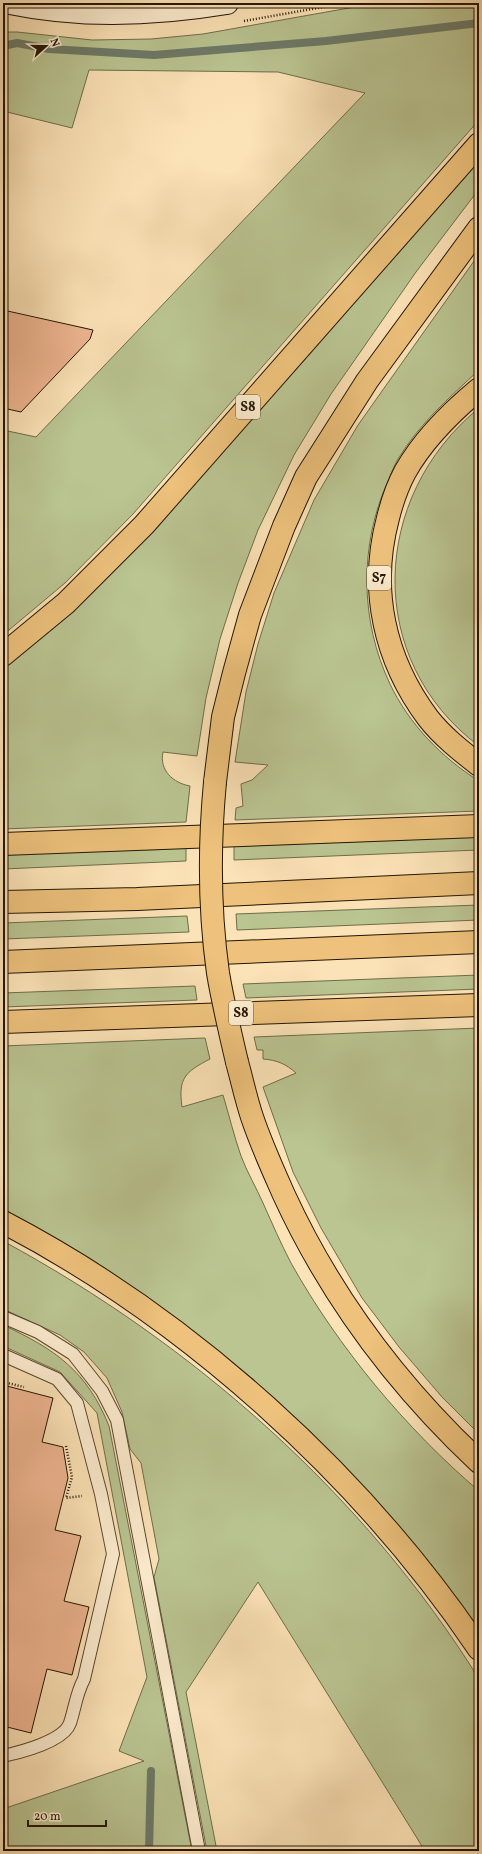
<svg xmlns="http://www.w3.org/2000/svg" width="482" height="1854" viewBox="0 0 482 1854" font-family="Vollkorn,serif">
	<rect width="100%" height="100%" fill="#fce3b7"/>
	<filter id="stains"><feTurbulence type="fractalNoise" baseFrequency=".005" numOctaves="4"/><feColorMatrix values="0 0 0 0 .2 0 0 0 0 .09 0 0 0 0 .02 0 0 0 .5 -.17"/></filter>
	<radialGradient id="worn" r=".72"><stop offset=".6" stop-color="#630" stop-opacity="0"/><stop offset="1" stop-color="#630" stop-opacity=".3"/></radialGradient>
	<!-- green -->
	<path fill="#bac592" stroke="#6e6d4a" d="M377 3H479V120L133 514 65 583 3 635V430L36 437 365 93 278 72 89 70 72 128 3 111V32H17L92 40 151 39 203 34Z
		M479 158V189L416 272 331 394 294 455 258 530 238 583 220 639 206 698 197 756 163 752C159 770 173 783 190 786L186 822 3 829V667L73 611 127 558 224 448 300 365Z
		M479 254V370C449 398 419 424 398 459 394 466 391 474 388 481 359 545 360 621 390 684 409 724 442 758 479 781V811L235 820 236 808 243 806 241 784 252 780 268 765 235 762 246 692 258 644 274 593 314 500 358 425Z
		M479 408V746C364 660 370 497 479 408Z
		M479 836V850L234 860V845Z
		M186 847V861L3 869V855Z
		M479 905V920L237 930 236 914Z
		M187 916 189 932 3 939V923Z
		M479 975V989L246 998 243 984Z
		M195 986 197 1000 3 1007V993Z
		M479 1028V1434L442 1397 399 1347 362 1298 321 1228 293 1172 263 1087 296 1073C286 1064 277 1060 263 1059V1050H257L254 1037Z
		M205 1038 210 1059C185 1072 178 1078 182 1107L223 1095C229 1115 234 1136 241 1156 247 1172 256 1187 263 1203 272 1223 281 1244 291 1263 338 1347 406 1429 479 1491V1630C397 1509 291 1406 174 1319 151 1303 130 1285 106 1270 73 1249 38 1229 3 1210V1046Z
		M3 1241C193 1344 364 1494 479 1679V1851H425L258 1582 186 1692 217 1851H207L154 1577 159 1559 141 1463 130 1449 122 1412 107 1378 84 1352 60 1335 3 1309Z
		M3 1325C55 1349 87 1371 109 1426L192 1851H3V1809L144 1761 119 1751 147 1677 97 1413 60 1372 3 1346Z"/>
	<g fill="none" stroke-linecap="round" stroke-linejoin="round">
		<!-- stream -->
		<path stroke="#6d7a69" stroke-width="8" d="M3 46 17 43 49 49 154 55 326 41 479 23
			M149 1851 151 1771"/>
	</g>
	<!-- building -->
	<path fill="#efb691" stroke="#231503" d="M3 310 93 330 90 339 21 412 3 408Z
		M3 1385 53 1398 42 1442 63 1447 68 1478 55 1530 81 1536 64 1601 89 1607 72 1675 47 1669 31 1733 3 1726Z"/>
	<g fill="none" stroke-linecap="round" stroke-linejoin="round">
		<!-- lane casing -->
		<g stroke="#594830" stroke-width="14">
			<path id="lane" d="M3 1317 38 1332 73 1354 102 1391 117 1420 199 1851
				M3 1355 57 1379 77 1403 101 1494 113 1554 84 1679C76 1694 75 1708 70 1723 64 1741 21 1752 3 1756"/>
		</g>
		<!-- secondary casing -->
		<g stroke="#231503" stroke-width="24">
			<path id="secondary" d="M10 3C82 18 155 15 227 3"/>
		</g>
		<!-- highway casing -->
		<g stroke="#231503" stroke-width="24">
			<path id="highway" d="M479 389C450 413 423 440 405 472 397 487 392 502 388 518 369 589 384 659 428 718 442 736 461 751 479 765
				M3 655 66 603 144 525 479 144
				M215 782 223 717 234 673 250 615 284 526 306 477 367 381 479 228
				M3 844 479 826
				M3 902 137 899 479 883
				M3 962 479 942
				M3 1022 479 1005
				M237 1062C242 1080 246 1099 252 1117 261 1144 273 1170 284 1195 331 1297 398 1386 479 1462
				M3 1222C189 1319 362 1476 479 1649"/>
		</g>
		<!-- path -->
		<path stroke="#231503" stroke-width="2.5" stroke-dasharray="1 2" stroke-linecap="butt" d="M244 21 346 3
			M3 1382 24 1387
			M66 1446 72 1477 66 1498 82 1496"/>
		<!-- lane -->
		<use href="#lane" stroke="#fdedd0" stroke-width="12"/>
		<!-- secondary -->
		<use href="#secondary" stroke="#fdedd0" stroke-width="22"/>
		<!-- highway -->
		<use href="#highway" stroke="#eec27c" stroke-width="22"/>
		<!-- highway-bridge casing -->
		<g stroke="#231503" stroke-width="24" stroke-linecap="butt">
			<path id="highway-bridge" d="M215 782C209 846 209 909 218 973 223 1003 230 1032 237 1062"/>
		</g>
		<!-- highway-bridge -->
		<use href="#highway-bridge" stroke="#eec27c" stroke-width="22"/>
	</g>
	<g text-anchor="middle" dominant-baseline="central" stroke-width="3" stroke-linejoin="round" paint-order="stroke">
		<!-- shield labels -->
		<g fill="#fdedd0" stroke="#645640" stroke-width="1">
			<rect x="236" y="395" width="24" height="24" rx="3"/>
			<rect x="367" y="566" width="24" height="24" rx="3"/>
			<rect x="229" y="1001" width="24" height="24" rx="3"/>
		</g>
		<g font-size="14" font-weight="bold" fill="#231503">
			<text x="248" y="407">S8</text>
			<text x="379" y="578">S7</text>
			<text x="241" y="1013">S8</text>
		</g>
	</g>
	<!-- margin -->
	<rect width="482" height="1854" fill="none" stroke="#fce3b7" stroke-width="16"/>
	<rect x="4" y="4" width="474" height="1846" fill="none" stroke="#231503" stroke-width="2"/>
	<rect x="8" y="8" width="466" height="1838" fill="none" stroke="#231503"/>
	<!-- north arrow -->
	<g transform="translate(46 46) rotate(69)" stroke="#fdedd0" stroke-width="3" paint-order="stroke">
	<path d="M0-3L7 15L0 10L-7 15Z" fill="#231503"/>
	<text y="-6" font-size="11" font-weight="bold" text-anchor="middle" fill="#231503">N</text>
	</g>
	<!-- scale -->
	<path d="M28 1820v6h78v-6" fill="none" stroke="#231503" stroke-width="2"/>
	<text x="34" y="1820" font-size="12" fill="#231503" stroke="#fdedd0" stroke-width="3" paint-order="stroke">20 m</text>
	<rect width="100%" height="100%" filter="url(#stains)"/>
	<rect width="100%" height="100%" fill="url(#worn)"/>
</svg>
